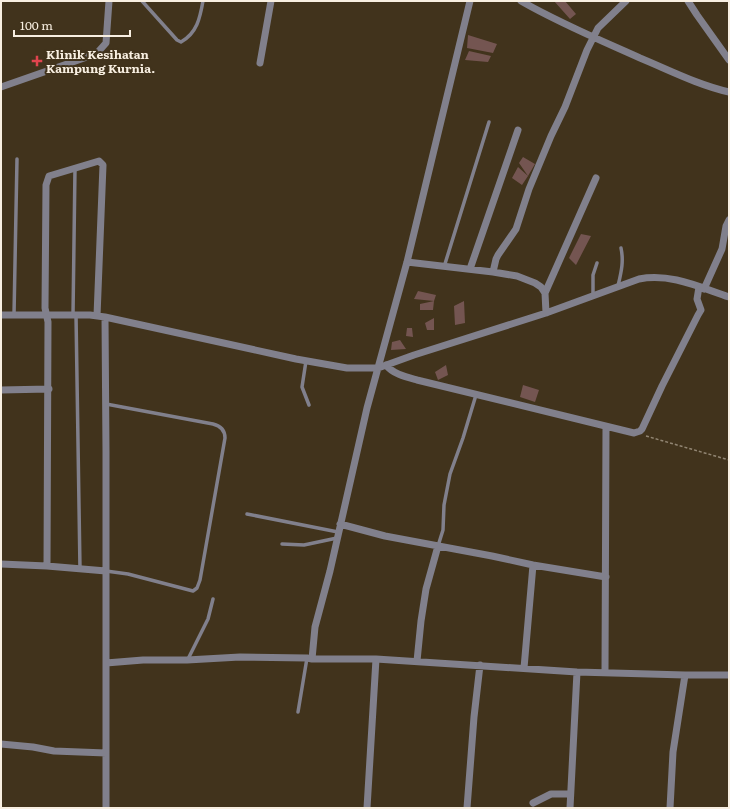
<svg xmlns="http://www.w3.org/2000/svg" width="730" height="809" viewBox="0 0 730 809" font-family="Literata,serif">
	<rect width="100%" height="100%" fill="#41331c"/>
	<!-- building -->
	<path fill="#745551" d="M554 1H565L576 14 570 19Z
		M468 35 497 44 493 53 467 48Z
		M469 51 491 56 488 62 465 60Z
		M523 157 535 164 528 176 522 185 512 178 518 167 528 176 519 163Z
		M581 234 591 236 576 265 569 258Z
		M418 291 436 295 434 301 414 299Z
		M434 301 433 310H420V304Z
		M464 301 465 323 455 325 454 306Z
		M434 318V330H427L425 323Z
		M407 328H412L413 337 406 336Z
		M400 340 406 349 391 350 392 342Z
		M446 365 448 375 438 380 435 372Z
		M523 385 539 390 535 402 520 397Z"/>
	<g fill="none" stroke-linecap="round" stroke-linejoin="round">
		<!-- path -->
		<path stroke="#918572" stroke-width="1.5" stroke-dasharray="3 2" stroke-linecap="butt" d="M646 436 729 460"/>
		<!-- lane -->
		<path stroke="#81808c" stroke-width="3.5" d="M142 1 177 40 181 42C197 33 200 18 203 1
			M444 267 489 122
			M618 286C621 273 624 262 621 248
			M593 295V275L597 263
			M14 315 17 159
			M73 315 75 168
			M76 315 80 569
			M306 361 302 387 309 405
			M106 404 213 424C221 426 225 430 225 438L200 580 197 588 193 591 128 574 106 571
			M247 514 338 532
			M282 544 304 545 337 538
			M438 546 443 530 444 505 450 474 463 438 476 395
			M188 659 208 619 213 599
			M298 712 307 658"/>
		<!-- street -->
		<path stroke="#81808c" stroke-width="7" d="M521 1C559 23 600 40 640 58 669 70 698 85 729 92
			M688 1 697 15 729 60
			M260 63 271 1
			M1 87 87 57 98 52 106 43 109 1
			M407 262 493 272 517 276 535 283 541 287 545 293
			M470 269 518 130
			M493 272 496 259 498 255 516 229 529 189 551 136 565 107 587 50 598 28 626 1
			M704 289 722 249 726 226 729 220
			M546 313 545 293 596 178
			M1 315H90L105 317 296 359 347 368H378L414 355 546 313 639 279C671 273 699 287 729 297
			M105 317 106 452V808
			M386 365C393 374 406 377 417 380L634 433 640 431 642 429 662 386 698 315 701 310 697 299 699 287
			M1 390 49 389
			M340 524 385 536 492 556 533 565 606 577
			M1 564 47 566 106 571
			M47 566 48 322 45 308 46 185 49 176 99 161 103 165 97 316
			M312 659 315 627 330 571 367 408 407 262 470 1
			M417 661 421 621 426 589 438 546
			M106 663 143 660H187L240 657 307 658 312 659H376L577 672 685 675H729
			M524 668 533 565
			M605 672 606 426
			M1 744 33 747 54 751 106 753
			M533 803 551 794H570
			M367 808 376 659
			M467 808 474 717 480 665
			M570 808 577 672
			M670 808 673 752 685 675"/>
	</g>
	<!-- markers -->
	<path fill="#e0444e" stroke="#41331c" stroke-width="1.5" d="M35 55h4v4h4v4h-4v4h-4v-4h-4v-4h4z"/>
	<g text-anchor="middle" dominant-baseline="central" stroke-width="4" stroke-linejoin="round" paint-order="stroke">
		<!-- poi labels -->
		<g font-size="12" font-weight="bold" fill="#f8efe1" stroke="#41331c" text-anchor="start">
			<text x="46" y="54">Klinik Kesihatan<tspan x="46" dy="14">Kampung Kurnia.</tspan></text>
		</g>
	</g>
	<!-- border -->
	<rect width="730" height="809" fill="none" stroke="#f8efe1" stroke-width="4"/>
	<!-- scale -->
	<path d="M14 30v6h116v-6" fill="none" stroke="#f8efe1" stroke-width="2"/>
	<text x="20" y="30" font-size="12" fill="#f8efe1" stroke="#41331c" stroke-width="3" paint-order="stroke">100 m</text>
</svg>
